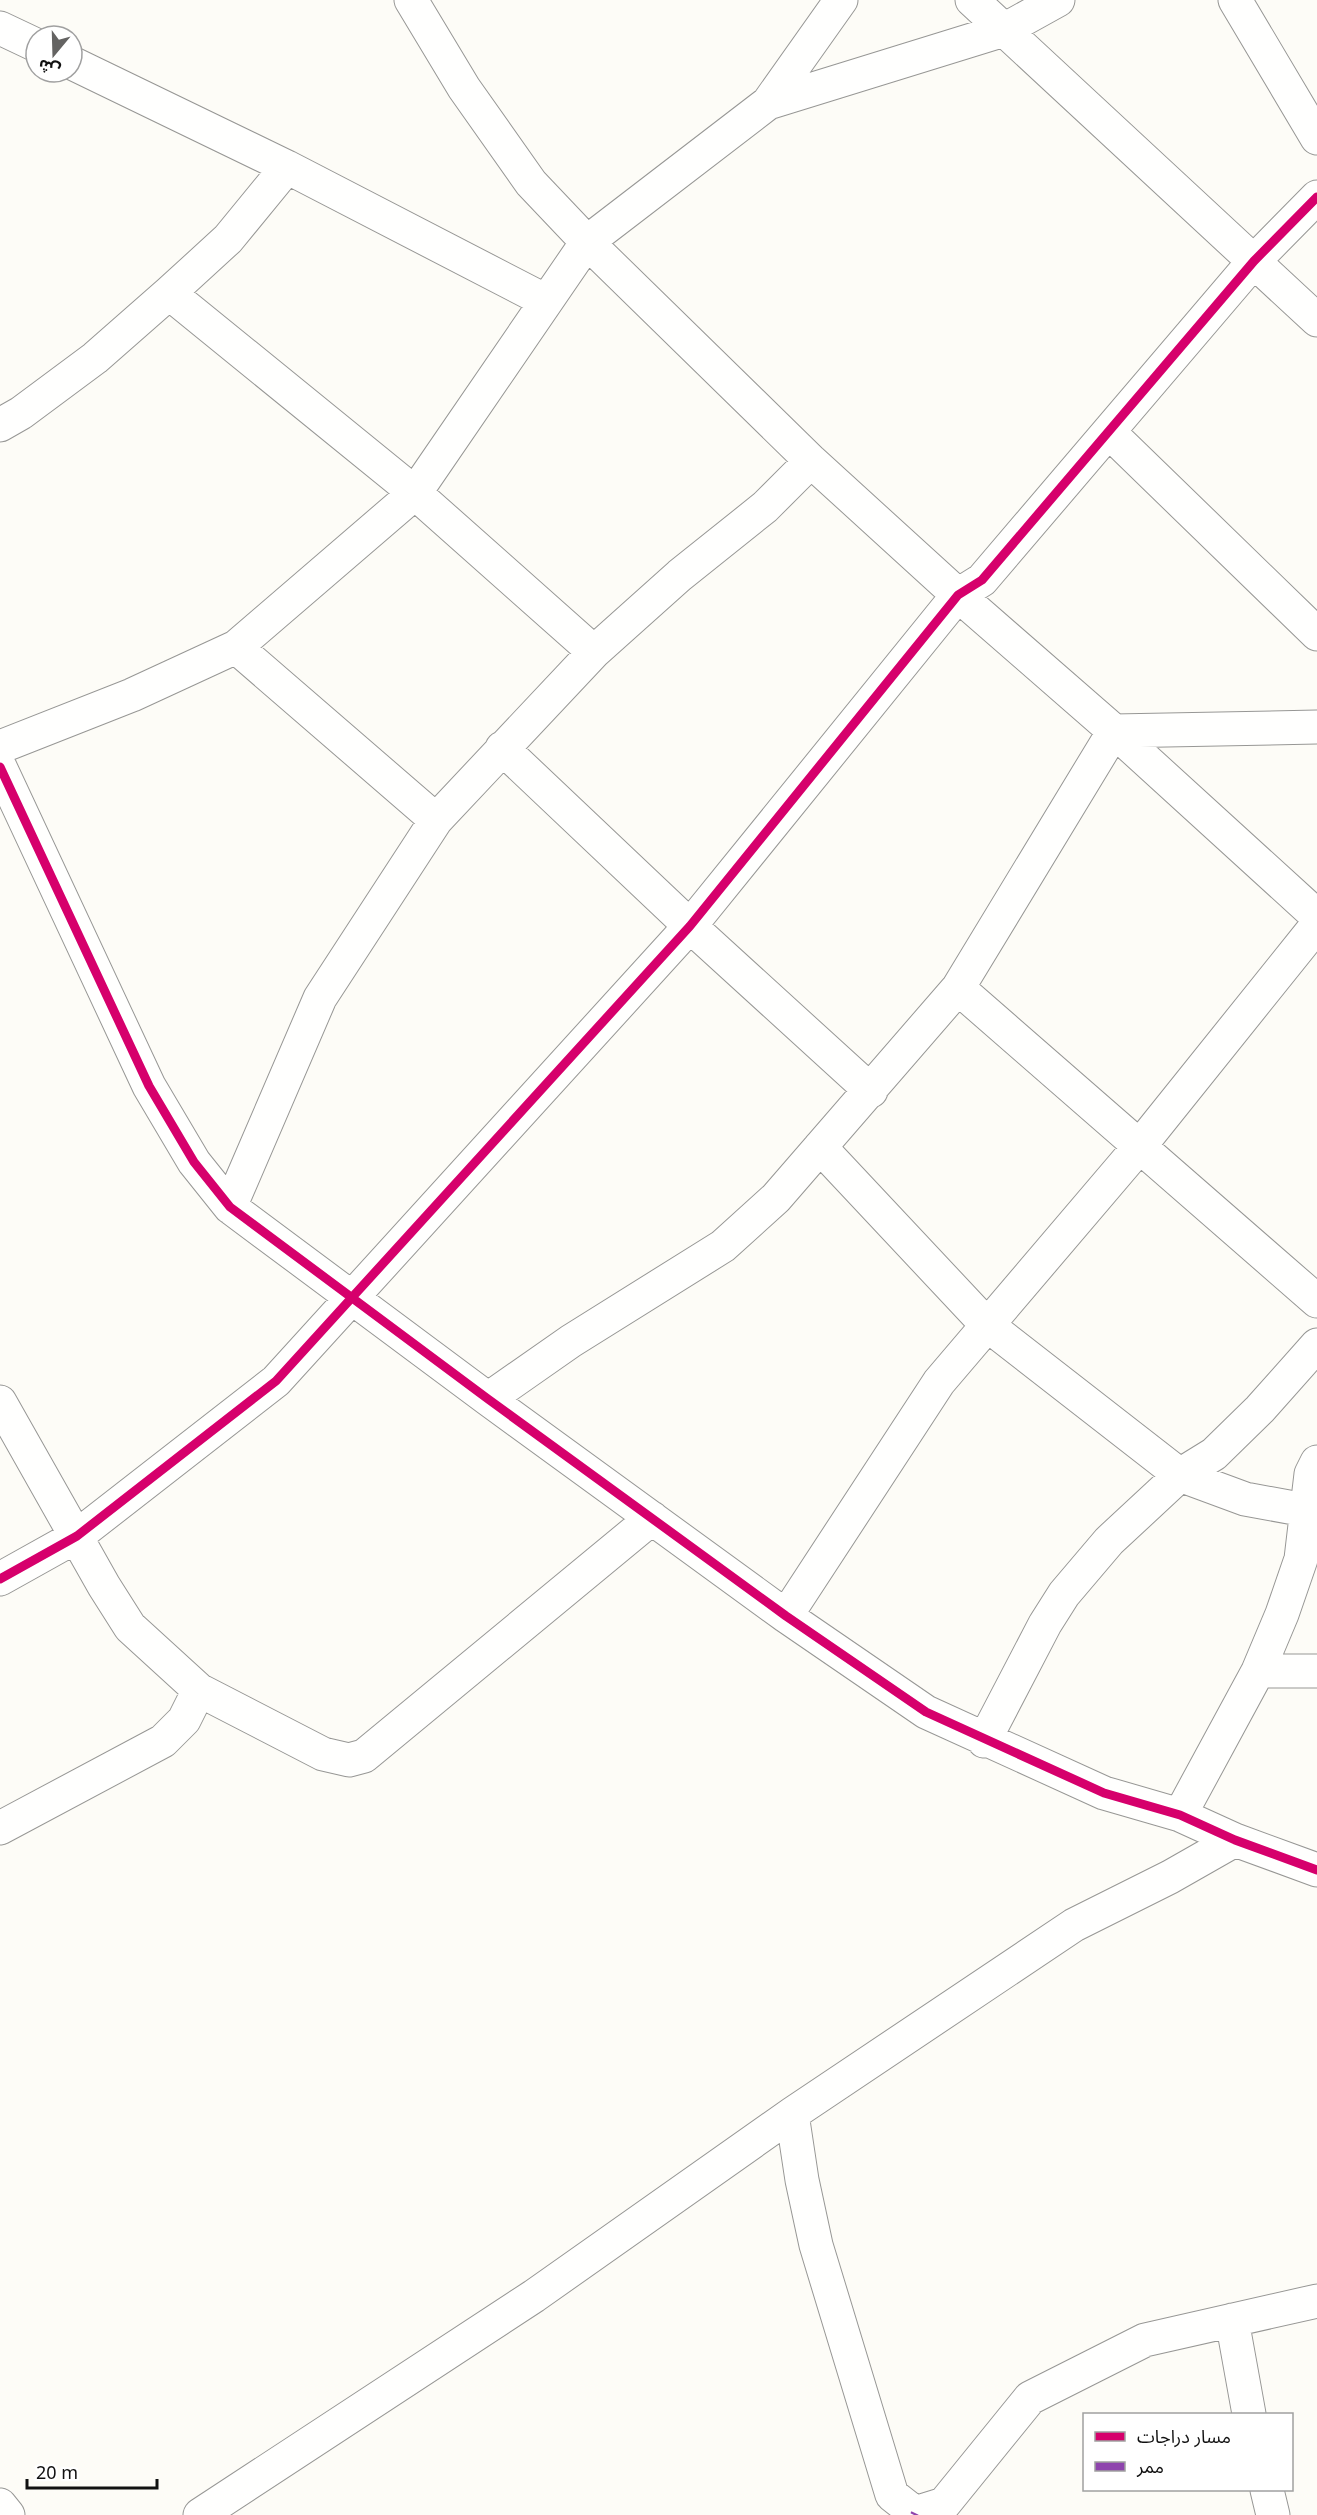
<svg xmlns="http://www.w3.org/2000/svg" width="1317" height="2515" viewBox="0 0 1317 2515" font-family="Georgia,'Noto Sans Arabic',serif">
	<rect width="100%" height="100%" fill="#fdfcf7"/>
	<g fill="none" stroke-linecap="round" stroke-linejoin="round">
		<!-- minor casing -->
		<g stroke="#979795" stroke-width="35">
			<path id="minor" d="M411 0 464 88 531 183 587 242 811 461 958 595 1114 731 1317 916
				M972 0 1317 320
				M1235 0 1317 138
				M0 28 36 45
				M72 63 287 167 546 301
				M768 103 1004 30 1058 0
				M169 293 415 493 594 652
				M0 425 21 413 95 358 169 293 228 239 287 167
				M1109 432 1317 634
				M236 647 436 820
				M0 747 132 695 236 647 415 493 587 242 768 103 841 0
				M502 748 690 926 871 1091
				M0 767 149 1086 194 1162 230 1207 488 1399 786 1616 926 1712 1104 1793 1180 1815 1235 1840 1317 1870
				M958 988 1317 1301
				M820 1147 986 1324 1180 1475 1245 1499 1305 1510H1317
				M230 1207 320 998 436 820 594 652 680 575 765 507 811 461
				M488 1399 571 1341 723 1246 776 1198 958 988 1114 731 1317 727
				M0 1402 104 1586 130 1627 199 1690 184 1720 163 1741 0 1828
				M0 1579 77 1536 276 1381 690 926 958 595 982 580 1254 261 1317 197
				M786 1616 939 1382 1139 1147 1317 925
				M1258 1671H1317
				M199 1690 323 1754 349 1760 364 1756 652 1518
				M984 1741 1045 1624 1064 1594 1109 1541 1180 1475 1214 1454 1260 1409 1317 1345
				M1180 1815 1258 1671 1282 1614 1301 1559 1311 1474 1317 1462
				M792 2114 802 2180 816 2245 892 2495 915 2513 944 2504 1030 2398 1145 2340 1317 2301
				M1232 2320 1249 2414
				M1267 2490 1273 2515
				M0 2505 8 2515
				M200 2515 534 2296 792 2114 1074 1925 1170 1877 1235 1840"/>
		</g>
		<!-- minor -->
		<use href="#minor" stroke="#fffffe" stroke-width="33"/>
		<!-- quiet -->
		<path stroke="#8e44ad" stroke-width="8" stroke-dasharray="15 8" stroke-linecap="butt" d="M914 2515 915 2513"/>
		<!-- cycleway casing -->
		<g stroke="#fff" stroke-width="13">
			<path id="cycleway" d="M0 767 149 1086 194 1162 230 1207 488 1399 786 1616 926 1712 1104 1793 1180 1815 1235 1840 1317 1870
				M0 1579 77 1536 276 1381 690 926 958 595 982 580 1254 261 1317 197"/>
		</g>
		<!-- cycleway -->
		<use href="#cycleway" stroke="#d6006c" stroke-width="9"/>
	</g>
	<!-- legend -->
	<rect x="1083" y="2413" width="210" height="78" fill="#ffffff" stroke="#a0a0a0" stroke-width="1.5"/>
	<rect x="1095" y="2432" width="30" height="9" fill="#d6006c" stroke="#a0a0a0" stroke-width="1.5"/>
	<text x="1137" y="2443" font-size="18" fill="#111111">مسار دراجات</text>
	<rect x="1095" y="2462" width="30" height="9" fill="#8e44ad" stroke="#a0a0a0" stroke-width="1.5"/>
	<text x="1137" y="2473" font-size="18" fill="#111111">ممر</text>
	<!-- north arrow -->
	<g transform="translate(54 54) rotate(199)"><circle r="28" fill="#ffffff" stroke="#a0a0a0" stroke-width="1.5"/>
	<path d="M0-4.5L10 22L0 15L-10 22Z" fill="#646362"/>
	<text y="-9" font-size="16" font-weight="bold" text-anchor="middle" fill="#111111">ش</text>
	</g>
	<!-- scale -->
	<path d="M27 2479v9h130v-9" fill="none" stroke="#111111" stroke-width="3"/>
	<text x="36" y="2479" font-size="18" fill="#111111" stroke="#ffffff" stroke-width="4.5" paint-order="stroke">20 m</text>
</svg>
